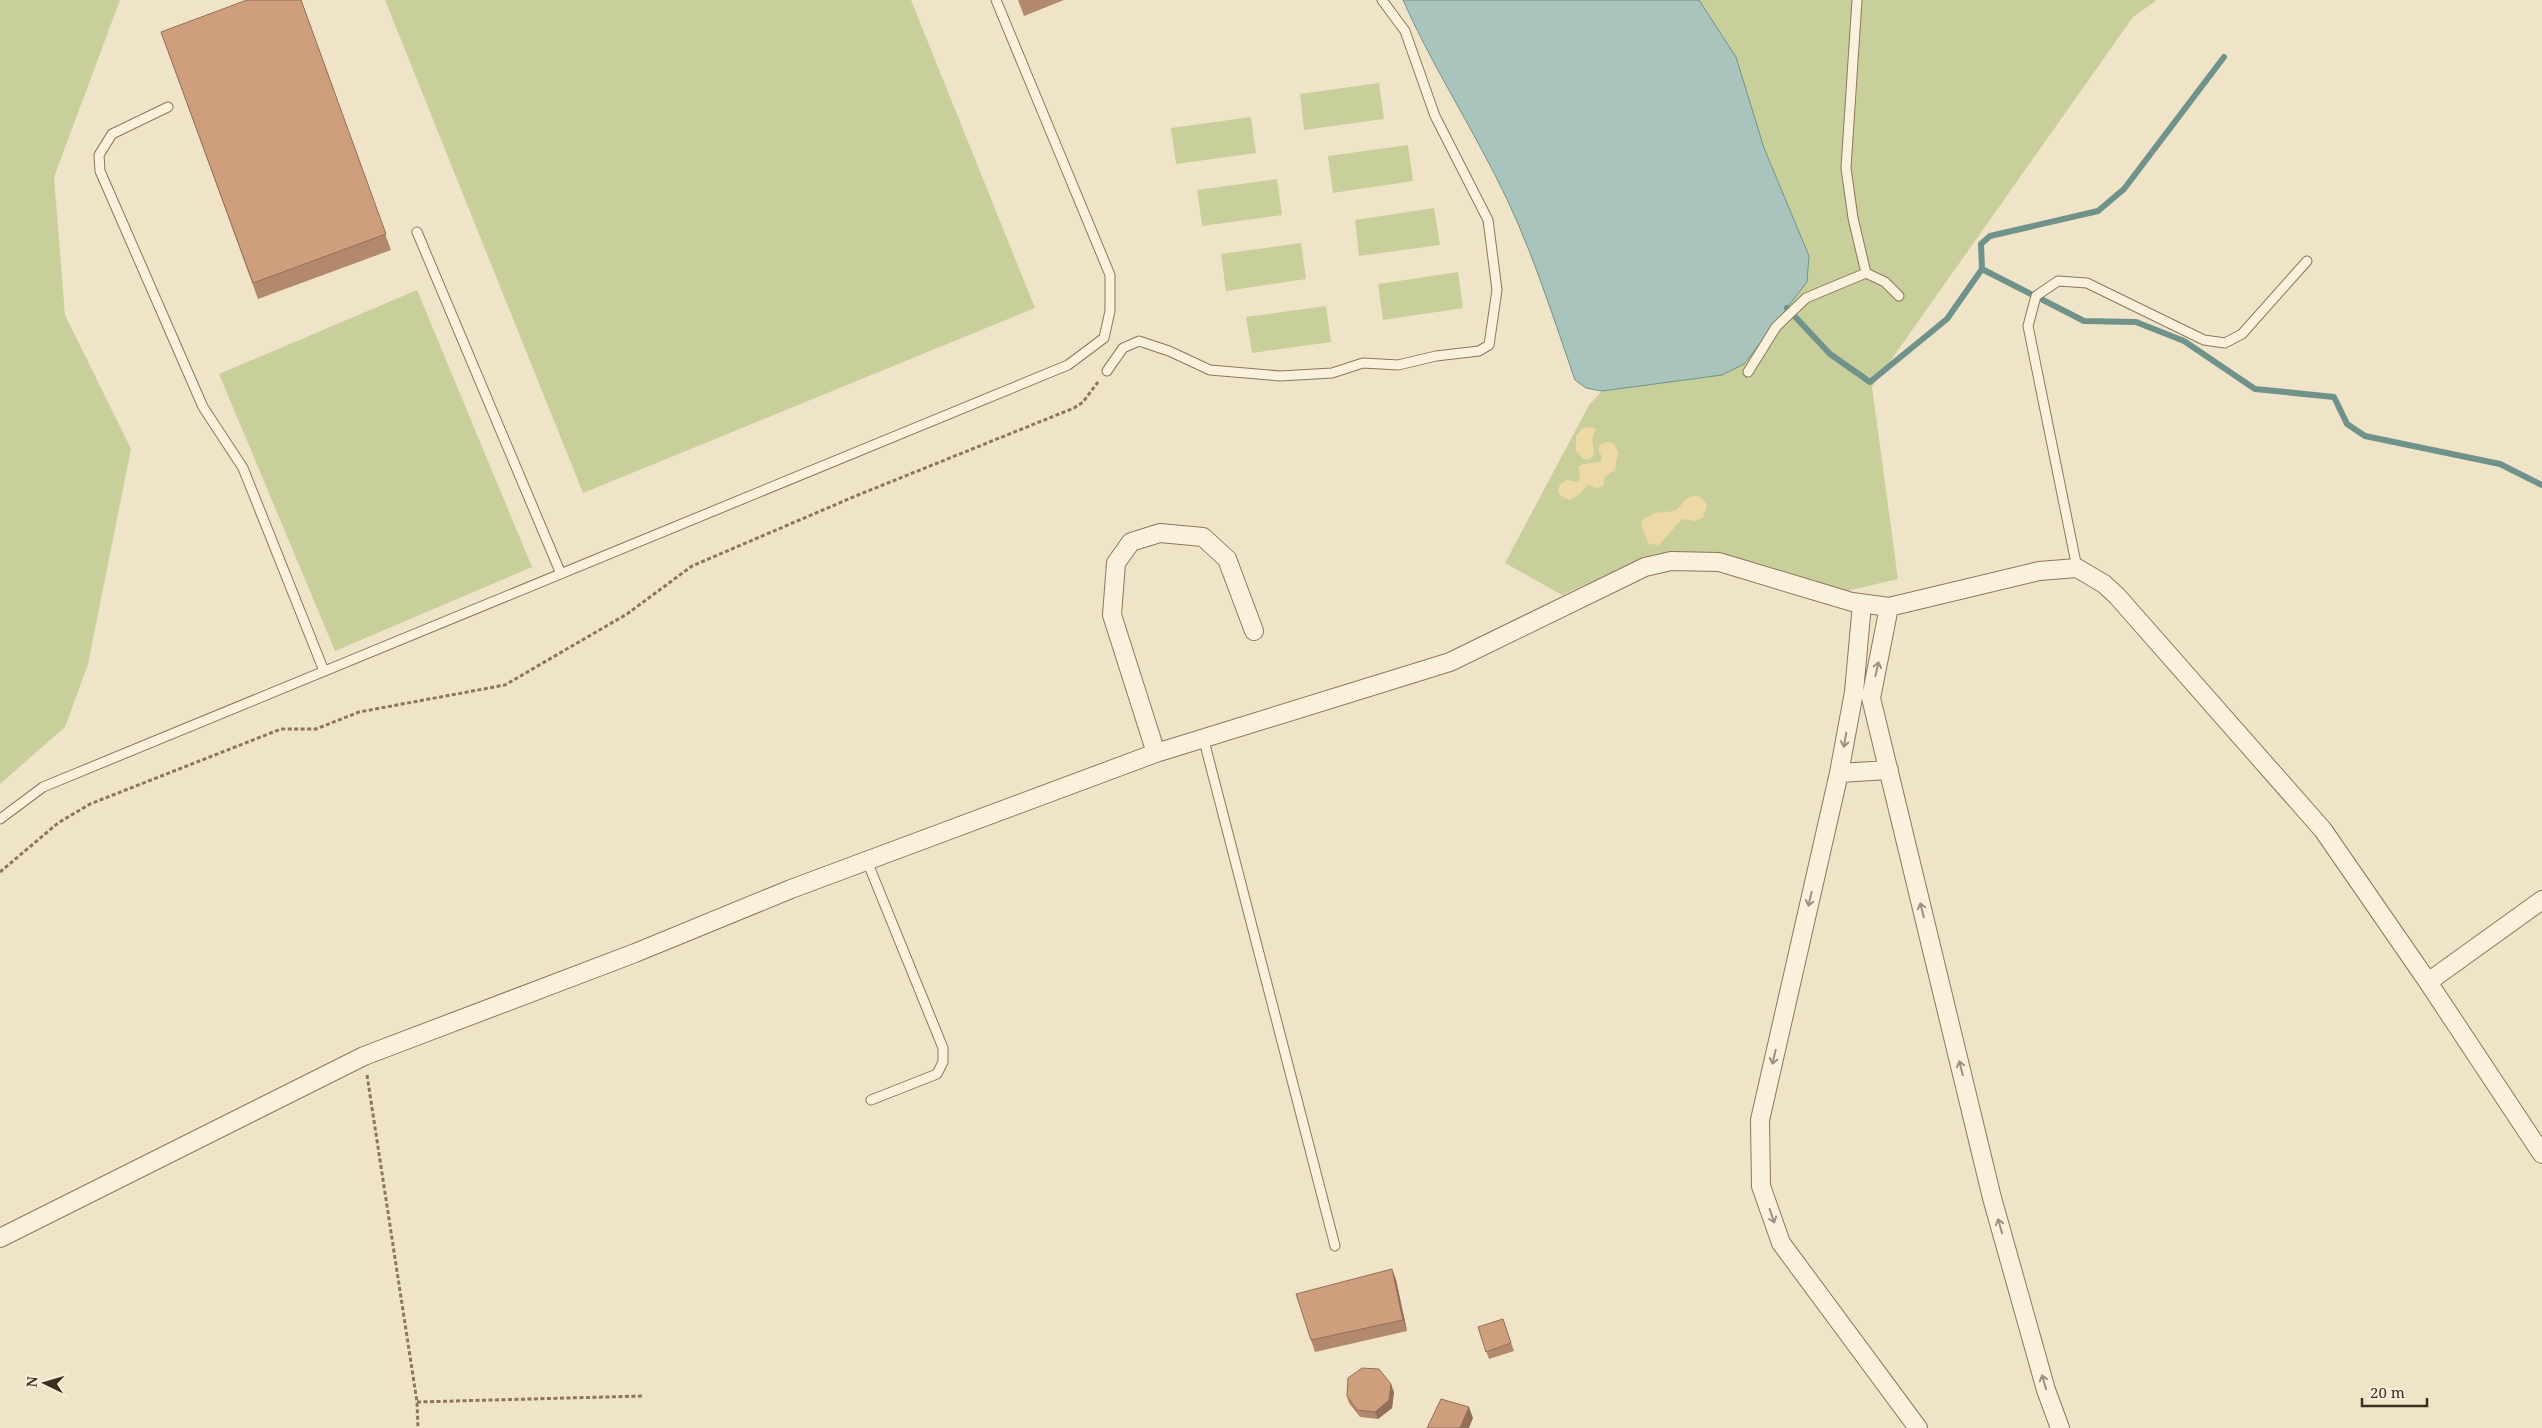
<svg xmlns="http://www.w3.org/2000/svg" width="2542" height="1428" viewBox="0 0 2542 1428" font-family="'Noto Serif',serif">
	<rect width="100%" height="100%" fill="#f0e4c8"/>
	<!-- green -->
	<path fill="#c9cf9b" d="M0 0H120L54 177 65 315 131 449 88 664 65 727 0 784Z
		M385 0H911L1035 308 583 493Z
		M1699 0H2157L2133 17 1872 387 1898 579 1838 593 1665 556 1626 566 1562 595 1505 563 1589 405 1602 391 1722 375 1744 364 1764 148 1736 57Z
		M1379 83 1384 119 1304 130 1300 94Z
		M1251 117 1256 153 1176 164 1171 128Z
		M1408 145 1413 181 1333 193 1328 156Z
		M1277 179 1282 215 1202 226 1197 190Z
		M1434 208 1440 245 1359 256 1355 220Z
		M1301 243 1306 279 1226 291 1221 254Z
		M1458 272 1463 308 1383 320 1378 284Z
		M417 290 532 567 335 651 219 374Z
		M1326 306 1331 342 1252 353 1246 317Z"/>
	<!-- sand -->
	<path fill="#ecd9a5" d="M1593 427 1596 429 1592 438 1594 455 1589 459H1583L1576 451V436L1583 428Z
		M1607 442 1614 444 1618 452 1615 470 1605 477 1603 486 1597 488 1588 485 1580 494 1570 500 1562 497 1558 492 1560 484 1567 480 1578 482 1580 479 1579 466 1584 464 1600 462 1602 457 1598 449 1601 444Z
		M1696 495 1701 497 1707 505 1703 518 1695 521 1682 519 1659 545 1649 544 1641 526 1642 520 1654 513 1676 511 1687 498Z"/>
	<!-- water -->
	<path fill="#a9c4bc" stroke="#6f938a" d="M1403 0H1699L1736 57 1764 148 1809 256 1807 282 1744 364 1722 375 1602 391 1586 388 1575 380C1551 311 1529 240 1495 175 1465 116 1430 61 1403 0Z"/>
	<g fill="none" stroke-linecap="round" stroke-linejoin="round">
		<!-- stream -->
		<path stroke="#6f938a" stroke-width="6" d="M1982 269 1981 244 1990 236 2098 211 2124 189 2224 57
			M1787 308 1830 354 1870 382 1947 319 1982 269 2084 321 2136 322 2184 341 2255 389 2334 397 2347 424 2365 436 2500 464 2542 485"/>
		<!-- service casing -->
		<g stroke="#8d765c" stroke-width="11">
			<path id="service" d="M1857 0 1846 168 1853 218 1866 273
				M168 107 112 134 99 155 100 171 203 407 243 468 324 671
				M417 232 561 574
				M1107 371 1123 348 1139 341 1169 351 1210 370 1280 376 1332 373 1363 363 1398 365 1436 356 1479 351 1489 345 1497 290 1488 220 1435 116 1405 31 1382 0
				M1748 372 1776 327 1806 298 1866 273 1885 282 1899 296
				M2077 568 2028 326 2036 296 2058 281 2087 283 2204 340 2225 343 2242 334 2307 261
				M1203 737 1335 1246
				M0 819 43 787 1068 365 1104 338 1110 311V275L996 0
				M867 861 943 1048V1062L937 1074 871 1100"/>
		</g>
		<!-- minor casing -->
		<g stroke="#8d765c" stroke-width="20">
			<path id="minor" d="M1862 604 1854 692 1839 773 1760 1120 1761 1186 1781 1243 1918 1428
				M1889 607 1871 698 1992 1198 2046 1390 2060 1428
				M1156 753 1112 615 1116 563 1131 542 1160 533 1203 537 1227 559 1254 631
				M1839 773 1889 770
				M2428 982 2542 900
				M0 1238 364 1056 635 953 791 889 1156 753 1450 662 1645 567 1671 561 1719 562 1852 602 1889 607 2039 571 2077 568 2104 584 2117 596 2323 830 2428 982 2542 1154"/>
		</g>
		<!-- path -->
		<path stroke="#8d765c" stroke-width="3" stroke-dasharray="4 2.5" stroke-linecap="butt" d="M0 872 58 823 90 804 281 729H316L359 712 505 685 627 614 692 566 858 495 1074 408 1083 402 1098 382
			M367 1075 417 1402 418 1428
			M417 1402 643 1396"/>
		<!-- service -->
		<use href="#service" stroke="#faf1dc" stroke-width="9"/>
		<!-- minor -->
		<use href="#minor" stroke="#faf1dc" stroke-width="18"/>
	</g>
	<!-- wall -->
	<path fill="#b2896c" d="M301 0 391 250 258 299 161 32Z
		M1018 0H1064L1024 16Z
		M1392 1269 1396 1280 1407 1331 1315 1352 1311 1340Z
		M1503 1319 1514 1351 1489 1359 1478 1327Z
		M1394 1392 1392 1408 1378 1419 1360 1417 1349 1403 1347 1396Z"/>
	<!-- shaded-wall -->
	<path fill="#916f58" d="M1392 1269 1396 1280 1407 1331 1403 1320Z
		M1391 1384 1394 1392 1392 1408 1378 1419 1375 1412Z
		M1469 1407 1473 1418 1469 1428H1460Z"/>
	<!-- building -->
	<path fill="#cf9f7d" stroke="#916f58" d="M247 0H301L386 234 253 283 161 32Z
		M1392 1269 1403 1320 1311 1340 1296 1294Z
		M1503 1319 1511 1343 1486 1352 1478 1327Z
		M1362 1368 1379 1369 1391 1384 1389 1400 1375 1412 1357 1410 1347 1396 1348 1378Z
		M1441 1399 1469 1407 1460 1428H1427Z"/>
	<!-- one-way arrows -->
	<defs><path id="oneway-shaft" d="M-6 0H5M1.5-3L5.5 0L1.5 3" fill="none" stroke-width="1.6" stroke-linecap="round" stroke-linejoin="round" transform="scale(1.25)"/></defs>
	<g stroke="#9c907e">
		<use href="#oneway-shaft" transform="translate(1877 669) rotate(-77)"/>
		<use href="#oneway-shaft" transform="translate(1845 740) rotate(100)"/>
		<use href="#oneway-shaft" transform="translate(1810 899) rotate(103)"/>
		<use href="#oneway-shaft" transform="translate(1922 910) rotate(-104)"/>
		<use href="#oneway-shaft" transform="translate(1774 1057) rotate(103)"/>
		<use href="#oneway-shaft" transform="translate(1961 1068) rotate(-104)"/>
		<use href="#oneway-shaft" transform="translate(1772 1216) rotate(71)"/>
		<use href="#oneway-shaft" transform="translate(2000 1226) rotate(-106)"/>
		<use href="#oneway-shaft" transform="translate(2044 1382) rotate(-106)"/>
	</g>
	<!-- north arrow -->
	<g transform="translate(45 1383) rotate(275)" stroke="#f7eed8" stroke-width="4" paint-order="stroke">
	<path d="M0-4L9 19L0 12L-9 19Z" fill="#3d2e20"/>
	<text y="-8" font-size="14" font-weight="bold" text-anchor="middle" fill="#3d2e20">N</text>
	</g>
	<!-- scale -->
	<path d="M2362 1398v8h65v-8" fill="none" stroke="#3d2e20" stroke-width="2.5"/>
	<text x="2370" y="1398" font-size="15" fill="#3d2e20" stroke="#f7eed8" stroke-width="4" paint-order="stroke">20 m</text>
</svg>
